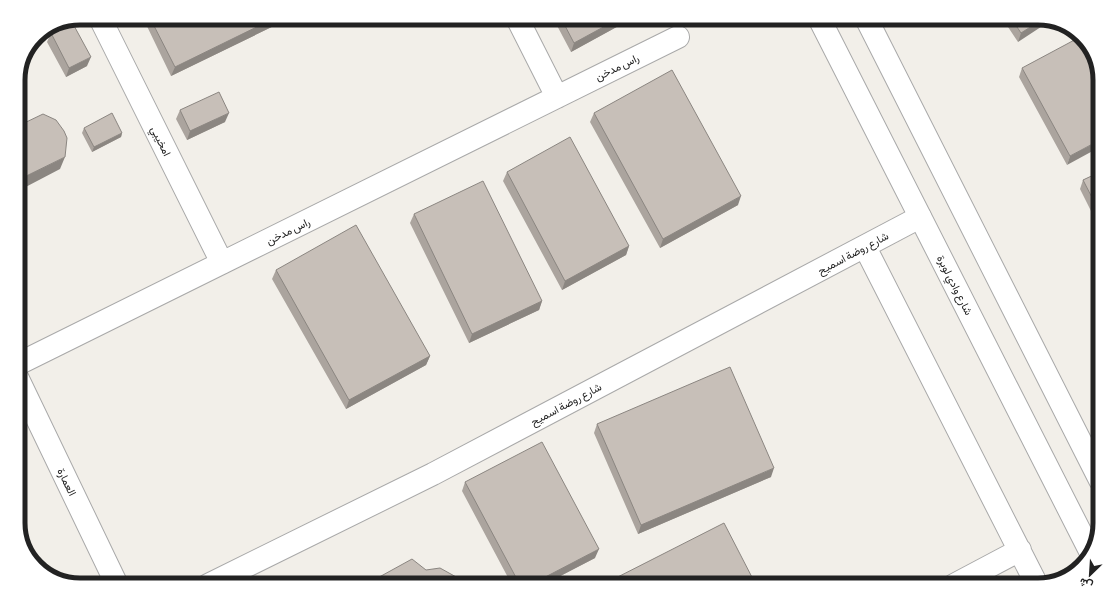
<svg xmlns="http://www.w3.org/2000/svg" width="1118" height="603" viewBox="0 0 1118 603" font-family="'Asap Condensed',Vazirmatn,sans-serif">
	<rect width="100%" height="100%" fill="#f2efe9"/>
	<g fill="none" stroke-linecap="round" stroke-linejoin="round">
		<!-- minor casing -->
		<g stroke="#a9a9a9" stroke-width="24">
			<path id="minor" d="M100 18 222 263
				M517 18 557 97
				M865 247 1037 585
				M18 364 678 37
				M18 379 117 585
				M208 585 433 474 920 217
				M954 585 1020 550"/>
		</g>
		<!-- tertiary casing -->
		<g stroke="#a9a9a9" stroke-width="24">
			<path id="tertiary" d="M819 18 1091 553
				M866 18 1100 480"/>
		</g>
		<!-- minor -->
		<use href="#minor" stroke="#fff" stroke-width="22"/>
		<!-- tertiary -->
		<use href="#tertiary" stroke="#fff" stroke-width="22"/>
	</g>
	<!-- wall -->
	<path fill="#aba49e" d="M143 18H285L284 21 171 76Z
		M553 18H633L571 52Z
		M1002 18H1038L1018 42Z
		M51 33 87 66 66 77 47 42Z
		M1022 68 1100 76 1067 165 1019 77Z
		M180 110 225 122 187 140 176 119Z
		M594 113 738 205 660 248 590 122Z
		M84 128 122 133 121 137 92 152 82 133Z
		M507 172 629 246 626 255 562 290 503 181Z
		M1100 172V229L1080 189 1083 180Z
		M414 214 542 301 539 310 469 343 410 223Z
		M276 270 430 356 426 365 346 409 272 279Z
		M597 424 771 477 638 534 594 433Z
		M465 482 595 558 543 585H512L462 491Z"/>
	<!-- shaded-wall -->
	<path fill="#8b8681" d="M275 18H285L284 21 171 76 175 67Z
		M620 18H633L571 52 574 43Z
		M1043 19 1050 21 1018 42 1021 33Z
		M91 57 87 66 66 77 69 68Z
		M229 113 225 122 187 140 190 131Z
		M122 133 121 137 92 152 94 147Z
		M1100 140V147L1067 165 1070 156Z
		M65 157 60 169 18 191V180Z
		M741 196 738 205 660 248 663 239Z
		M629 246 626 255 562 290 565 281Z
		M542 301 539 310 469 343 472 334Z
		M430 356 426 365 346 409 349 400Z
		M774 468 771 477 638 534 641 525Z
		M23 524 20 533 18 527Z
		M599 549 595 558 543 585H530Z"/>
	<!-- building -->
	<path fill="#c7bfb8" stroke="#8b8681" d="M150 18H275L175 67Z
		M561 18H620L574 43Z
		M1011 18H1038L1043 19 1021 33Z
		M72 22 91 57 69 68 51 33Z
		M1080 37 1090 46 1100 76V140L1070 156 1022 68Z
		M672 70 741 196 663 239 594 113Z
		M219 92 229 113 190 131 180 110Z
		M112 113 122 133 94 147 84 128Z
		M43 114 56 120 64 131 67 138 65 157 18 180V126Z
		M570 137 629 246 565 281 507 172Z
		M1100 172V213L1083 180Z
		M483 181 542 301 472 334 414 214Z
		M356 225 430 356 349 400 276 270Z
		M730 367 774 468 641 525 597 424Z
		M542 442 599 549 530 585H520L465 482Z
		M18 514 23 524 18 527Z
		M724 523 756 585H602Z
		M412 559 426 570 440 568 458 578 461 585H373L372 581Z
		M351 577 356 585H334Z"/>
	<g text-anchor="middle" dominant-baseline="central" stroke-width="3" stroke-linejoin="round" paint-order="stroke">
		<!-- street labels -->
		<g font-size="11" fill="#222" stroke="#fff">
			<text transform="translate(617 67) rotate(-26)">راس مدخن</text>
			<text transform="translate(161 141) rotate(64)">امخيبي</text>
			<text transform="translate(288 231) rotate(-26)">راس مدخن</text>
			<text transform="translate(853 253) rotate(-28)">شارع روضة اسميح</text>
			<text transform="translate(955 285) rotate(63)">شارع وادي لوبرة</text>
			<text transform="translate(566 404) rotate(-28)">شارع روضة اسميح</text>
			<text transform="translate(67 482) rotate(64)">العمارة</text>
		</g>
	</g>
	<!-- crop -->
	<path d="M0 0H1118V603H0ZM80 25H1038A55 55 0 0 1 1093 80V523A55 55 0 0 1 1038 578H80A55 55 0 0 1 25 523V80A55 55 0 0 1 80 25Z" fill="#fff" fill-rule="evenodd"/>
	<path fill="none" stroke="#222" stroke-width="5" d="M80 25H1038A55 55 0 0 1 1093 80V523A55 55 0 0 1 1038 578H80A55 55 0 0 1 25 523V80A55 55 0 0 1 80 25Z"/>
	<!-- north arrow -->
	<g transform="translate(1090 575) rotate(205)" stroke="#ffffff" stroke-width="3" paint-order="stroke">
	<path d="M0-3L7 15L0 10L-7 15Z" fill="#222222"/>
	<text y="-6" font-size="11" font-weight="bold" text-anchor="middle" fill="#222222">ش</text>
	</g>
</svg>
